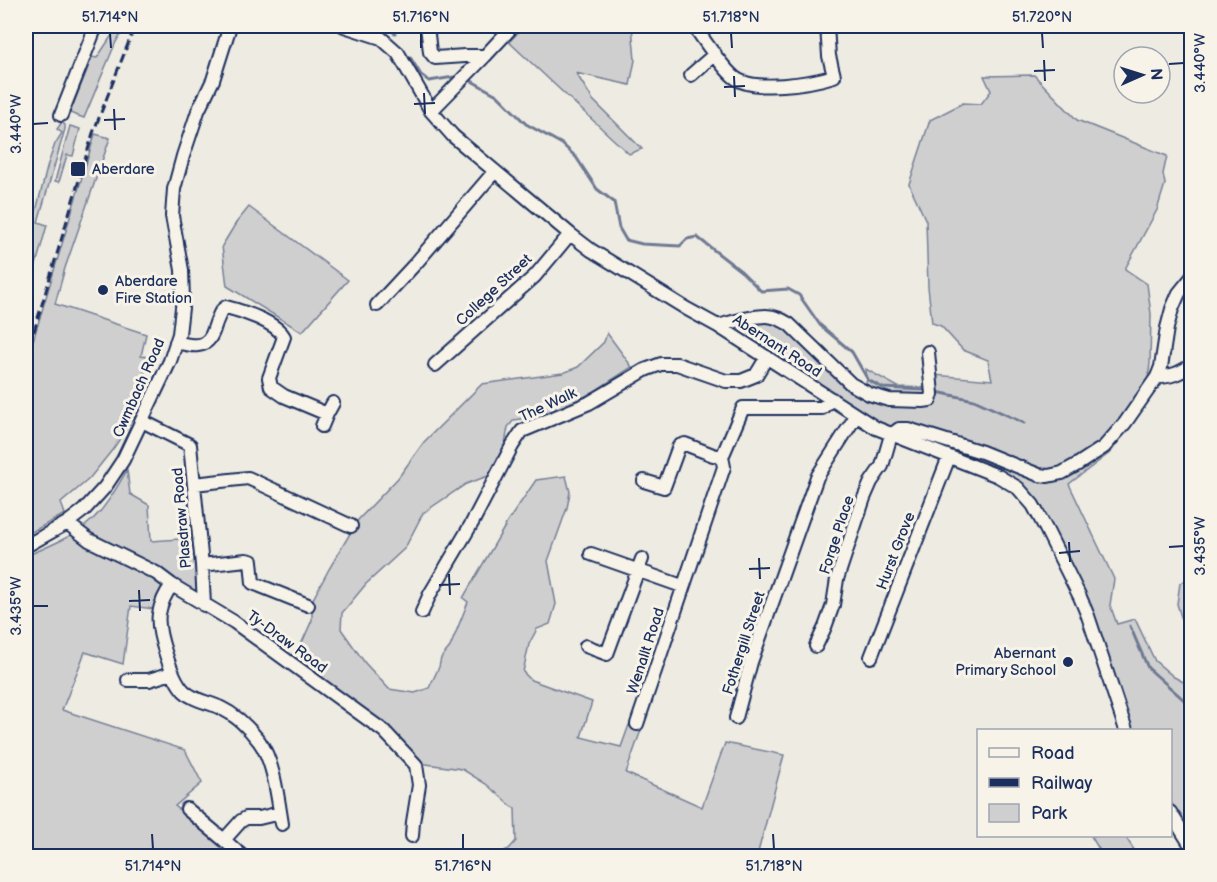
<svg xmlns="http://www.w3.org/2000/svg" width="1217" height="882" viewBox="0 0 1217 882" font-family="'Balsamiq Sans',sans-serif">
	<rect width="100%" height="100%" fill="#eeebe2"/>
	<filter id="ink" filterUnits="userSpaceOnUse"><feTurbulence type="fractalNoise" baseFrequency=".0167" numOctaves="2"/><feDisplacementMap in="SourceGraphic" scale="12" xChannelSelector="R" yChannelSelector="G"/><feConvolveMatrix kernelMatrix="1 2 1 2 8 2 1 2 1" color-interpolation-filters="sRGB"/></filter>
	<g filter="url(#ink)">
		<!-- green -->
		<path fill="#cfcfcf" stroke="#757f96" stroke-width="1.5" d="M118 26H125L115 44 84 118 70 113 92 57 97 58Z
			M524 26H632L635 60 630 85 576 73 593 100 642 149 629 154 509 42Z
			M1034 75 1077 120 1167 156 1163 174 1165 184 1157 210 1125 269 1147 284 1151 314 1150 363 1148 379 1136 417 1111 452 1069 484 1114 579 1110 605 1117 624 1135 619 1155 661 1174 677 1191 686V837L1171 802 1170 730H1131L1037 502 887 426 860 411 730 327 737 324 778 320 862 392 867 380 866 369 898 387 935 388 934 375 992 380 988 360 963 350 941 326 932 323 928 287 926 221 909 184 930 120 963 103 981 104 991 91 984 76Z
			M62 122 65 125V129L38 222 47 225 26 301V250L48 164 55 144 62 133 57 129Z
			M70 126 80 129 73 156 67 155 59 182 55 181Z
			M95 134 110 138 65 268 55 304 146 334 141 356 149 357 144 372 149 375 133 419 113 449 89 479 61 503 65 514 26 535V364Z
			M249 207 348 280 302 332 227 286 222 246 236 223Z
			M607 333 632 367 595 391 573 403 537 419 526 418 514 420 508 427 505 444 491 475 466 484 423 513 405 548 366 584 342 613 341 629 365 663 389 689 415 693 429 688 439 667 441 658 450 647 468 602 463 598 508 521 536 480 566 476 570 492 567 508 548 561 556 604 550 624 537 629 529 644 523 672 531 680 592 702 581 737 621 747 629 725 641 730 626 773 702 807 725 743 784 755 757 856H493L509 849 516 841 515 809 486 784 462 769 419 763 300 665 306 650 300 647 312 620V601L329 569 358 520 398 478 424 442 482 384 563 373 578 367 604 342Z
			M127 470 130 494 149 505 151 541 194 538 198 596 169 576 154 609 131 606 123 664 85 652 62 710 185 750 202 783 175 806 236 856H26V556C47 547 75 536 92 520 107 506 117 487 127 470Z
			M1191 578V644L1188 639 1177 604 1180 583Z
			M1091 836H1125L1138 856H1099L1102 854Z"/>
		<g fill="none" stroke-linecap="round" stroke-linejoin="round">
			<!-- stream -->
			<path stroke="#6e7992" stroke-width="3" d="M382 26 395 33
				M410 57 421 75 429 81 454 77
				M468 79 497 95 526 124 562 144 576 157 597 189 614 202 619 228 626 240 642 244 680 246 687 239 697 237 742 272 761 291 788 289 799 295 820 325 852 352 868 380 883 388 925 390
				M937 392 974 400 1024 423
				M1130 626 1148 668 1192 707"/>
			<!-- minor casing -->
			<g stroke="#1b2f5e" stroke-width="16">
				<path id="minor" d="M344 26 381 38 398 53 431 111 453 136 570 234 591 250 687 309 718 326 876 428 998 476 1018 488 1033 505 1046 529 1080 597 1088 616 1126 730
					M427 26 430 52 435 58 465 56H485
					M694 26C705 41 720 65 734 77 753 93 812 83 834 76L829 56 827 26
					M691 75 715 54
					M431 111 485 56 513 26
					M61 115 96 26
					M377 305 416 263 495 171
					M718 326C733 322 751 316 766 316 775 316 782 320 789 324L851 384 869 394 889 400 923 401 930 400 932 394 928 352
					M176 342C188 345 204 350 211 336 214 331 215 324 218 318 220 313 221 310 226 307 242 311 276 322 284 337L269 378 271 387 284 396 327 414 322 426
					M435 365 535 276 570 234
					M1157 377C1171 377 1180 373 1192 365
					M327 414 333 403
					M142 421 190 445 202 565 204 605
					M722 457 743 408H822L832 399
					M644 481 664 487 679 446 685 444 713 455 722 457
					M194 484 248 478 351 526
					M67 523 89 540 156 573 172 585 234 622 384 731 416 765 419 785 413 822 412 836
					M26 546 67 523 84 510 105 487 123 460 170 361 179 334 183 299 182 270 172 216 174 189 183 156 198 111 213 80 230 26
					M591 554 682 586
					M202 565 246 560 251 561 253 583 308 605
					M172 585C165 594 161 602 159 614 156 631 172 679 184 691 194 701 209 702 221 708 236 715 249 728 259 741 274 761 278 800 282 824
					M422 612 430 594 472 523 512 446 522 431 589 403 645 370 661 364H677L726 381H741L756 375 767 357
					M586 646 607 654 642 559
					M816 646 825 627 833 605 837 579 864 498 871 482 882 466 891 435 899 429H908L982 452 1039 475 1048 476 1062 473 1078 464 1104 447 1125 423 1157 377 1161 367 1167 328 1172 309 1179 293 1192 277
					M871 657 949 457
					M128 680H149L172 673
					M736 718 751 662 817 477 856 416
					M637 724 724 467 722 457
					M187 809 224 840
					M1170 812 1192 847
					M242 856 224 840 241 821 246 818H259L280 813"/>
			</g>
			<!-- minor -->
			<use href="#minor" stroke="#f7f3e8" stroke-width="12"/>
			<!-- rail -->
			<path stroke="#1b2f5e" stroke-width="3" stroke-dasharray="9 4.5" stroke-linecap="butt" d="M26 358 93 133 135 26"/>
		</g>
	</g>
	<!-- ticks -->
	<path fill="none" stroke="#1b2f5e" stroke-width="2" d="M110 33 111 48M421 33V48M731 33 732 48M1042 33 1043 48M1044 60 1045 81M1169 64 1184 63M1034 71 1055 70M734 76 735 97M724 87 745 86M424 93 425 114M414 104 435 103M114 109 115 130M104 120 125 119M33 124 48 123M1069 542 1070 562M1169 547 1184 546M1059 553 1080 551M759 558 760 579M749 569 770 568M449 574 450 595M439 585 460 584M139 590 140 611M129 601 150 600M33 606H48M152 834 153 849M463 834V849M773 834 774 849"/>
	<!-- markers -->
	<g fill="#1b2f5e" stroke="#f7f3e8" stroke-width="2">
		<rect x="70" y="161" width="16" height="16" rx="3"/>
		<circle cx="103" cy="290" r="6"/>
		<circle cx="1068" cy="662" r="6"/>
	</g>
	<g text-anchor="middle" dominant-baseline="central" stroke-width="6" stroke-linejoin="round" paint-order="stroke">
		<!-- poi labels -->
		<g font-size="15" fill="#1b2f5e" stroke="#f7f3e8" text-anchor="start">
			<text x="92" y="169">Aberdare</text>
			<text x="115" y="281">Aberdare<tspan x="115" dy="17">Fire Station</tspan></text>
			<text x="1056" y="653" text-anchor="end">Abernant<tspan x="1056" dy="17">Primary School</tspan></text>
		</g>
		<!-- street labels -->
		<g font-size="15" fill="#1b2f5e" stroke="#f7f3e8">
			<text transform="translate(494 290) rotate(-43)">College Street</text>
			<text transform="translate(777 346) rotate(33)">Abernant Road</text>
			<text transform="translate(139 388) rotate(-66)">Cwmbach Road</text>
			<text transform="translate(548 405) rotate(-25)">The Walk</text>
			<text transform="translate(182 518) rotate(-95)">Plasdraw Road</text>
			<text transform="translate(837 535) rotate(-72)">Forge Place</text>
			<text transform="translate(896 551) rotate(-69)">Hurst Grove</text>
			<text transform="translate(287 642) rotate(36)">Ty-Draw Road</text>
			<text transform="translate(744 643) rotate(-72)">Fothergill Street</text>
			<text transform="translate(646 651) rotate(-72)">Wenallt Road</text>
		</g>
	</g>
	<!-- margin -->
	<rect width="1217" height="882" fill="none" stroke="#f7f3e8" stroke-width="66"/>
	<!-- legend -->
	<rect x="977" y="729" width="195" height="108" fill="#f7f3e8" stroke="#9fa5b1" stroke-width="1.5"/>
	<rect x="989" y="748" width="30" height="9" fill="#f7f3e8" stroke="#9fa5b1" stroke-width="1.5"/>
	<text x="1031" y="759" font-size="18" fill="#1b2f5e">Road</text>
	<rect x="989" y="778" width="30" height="9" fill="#1b2f5e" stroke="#9fa5b1" stroke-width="1.5"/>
	<text x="1031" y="789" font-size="18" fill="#1b2f5e">Railway</text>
	<rect x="989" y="804" width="30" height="18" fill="#cfcfcf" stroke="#9fa5b1" stroke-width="1.5"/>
	<text x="1031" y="819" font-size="18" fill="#1b2f5e">Park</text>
	<!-- north arrow -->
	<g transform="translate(1142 75) rotate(87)"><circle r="28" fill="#f7f3e8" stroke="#9fa5b1" stroke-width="1.5"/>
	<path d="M0-4.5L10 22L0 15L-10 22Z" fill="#1b2f5e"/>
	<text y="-9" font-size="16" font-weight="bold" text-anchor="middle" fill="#1b2f5e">N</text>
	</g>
	<rect x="33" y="33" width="1151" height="816" fill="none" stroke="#1b2f5e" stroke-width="2"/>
	<g font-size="15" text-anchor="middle" fill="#1b2f5e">
		<text x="110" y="22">51.714°N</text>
		<text x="421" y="22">51.716°N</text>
		<text x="731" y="22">51.718°N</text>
		<text x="1042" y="22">51.720°N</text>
		<text transform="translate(1200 63) rotate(-90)" y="5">3.440°W</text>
		<text transform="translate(16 124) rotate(-90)" y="5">3.440°W</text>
		<text transform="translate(1200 546) rotate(-90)" y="5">3.435°W</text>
		<text transform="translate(16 606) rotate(-90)" y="5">3.435°W</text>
		<text x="153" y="871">51.714°N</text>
		<text x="463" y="871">51.716°N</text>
		<text x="774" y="871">51.718°N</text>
	</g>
</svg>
